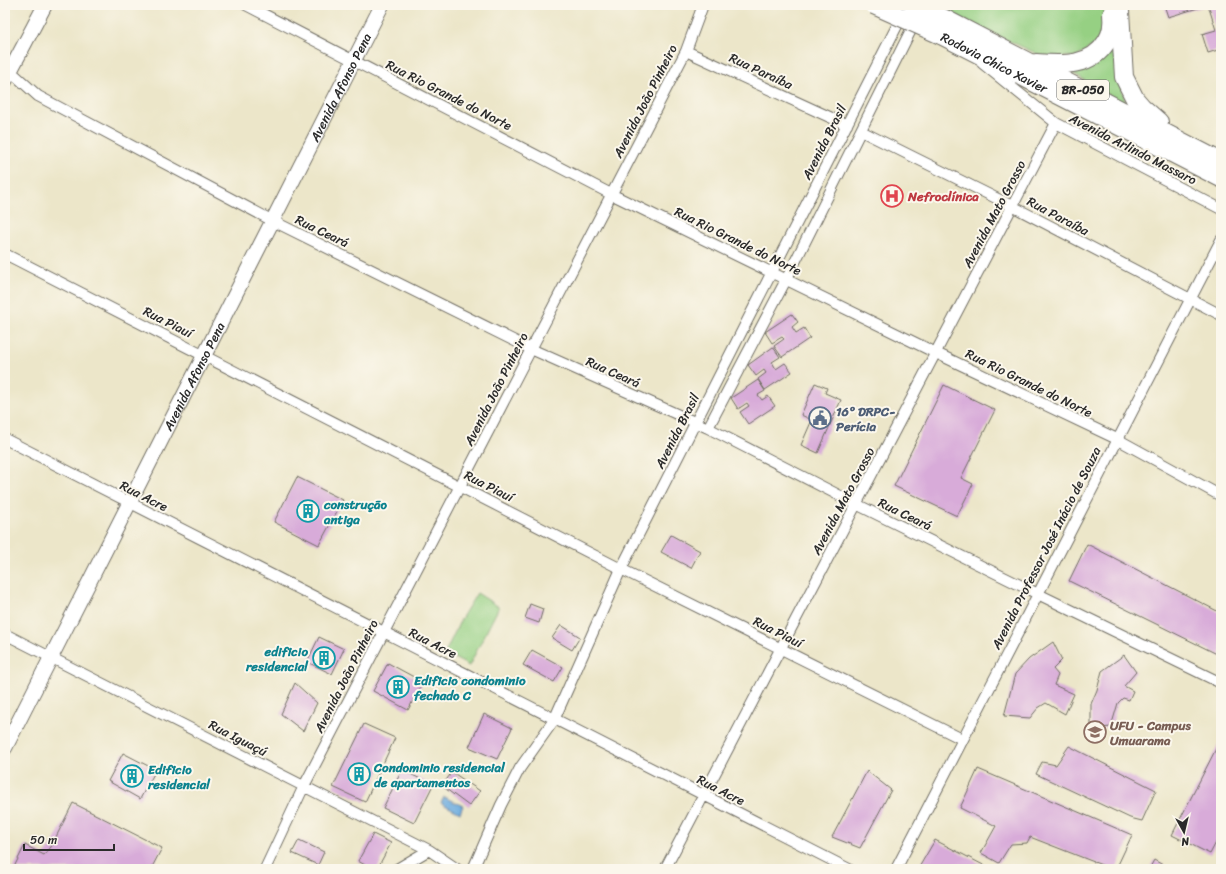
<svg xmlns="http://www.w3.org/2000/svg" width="1226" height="874" viewBox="0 0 1226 874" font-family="Sriracha,sans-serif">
	<rect width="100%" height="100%" fill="#fbf7ec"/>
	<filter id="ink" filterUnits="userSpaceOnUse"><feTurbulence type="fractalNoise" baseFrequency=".025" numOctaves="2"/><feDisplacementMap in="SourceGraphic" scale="8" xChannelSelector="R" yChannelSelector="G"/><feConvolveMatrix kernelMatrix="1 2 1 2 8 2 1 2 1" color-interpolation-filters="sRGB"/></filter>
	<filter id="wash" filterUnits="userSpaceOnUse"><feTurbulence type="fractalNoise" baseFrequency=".012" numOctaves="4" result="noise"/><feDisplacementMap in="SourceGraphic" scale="16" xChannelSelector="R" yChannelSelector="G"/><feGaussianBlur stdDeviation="0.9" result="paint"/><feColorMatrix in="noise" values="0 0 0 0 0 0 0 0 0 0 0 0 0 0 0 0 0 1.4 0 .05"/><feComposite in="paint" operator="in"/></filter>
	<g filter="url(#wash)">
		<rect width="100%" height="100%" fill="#ece6c9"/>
		<!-- green -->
		<path fill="#96d083" stroke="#607e57" d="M935 5H1105V29L1095 44 1077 57 1042 56 935 7Z
			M1114 37 1123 93 1126 105 1066 69Z
			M477 593 499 607 469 666 445 653 461 619Z"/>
		<!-- water -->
		<path fill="#6baade" stroke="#4b6a84" d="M444 797 463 806 460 813 441 803Z"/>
		<g id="blocks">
			<!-- building -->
			<path fill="#d8abd9" d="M1164 5H1221V49L1208 53 1202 34 1216 30 1208 5 1168 17Z
				M792 314 798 322 792 327 796 333 804 328 810 338 782 357 774 346 784 339 782 337 772 343 765 332Z
				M773 347 780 357 772 362 776 369 785 363 792 372 765 390 758 379 766 373 764 370 756 376 748 365Z
				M758 380 765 391 758 395 762 400 768 396 775 406 748 424 740 412 749 406 747 403 738 409 731 398Z
				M815 383 827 388 825 393 841 400 818 453 801 445 812 420 801 415Z
				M944 385 995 410 961 478 973 484 957 516 894 486Z
				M297 477 343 500 319 545 274 522Z
				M671 535 700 551 691 568 661 552Z
				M1087 544 1221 613V656L1069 581Z
				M530 604 543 609 539 623 525 618Z
				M561 625 580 637 572 650 552 638Z
				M319 637 344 649 332 674 307 662Z
				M1053 642 1062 660 1053 669 1058 675 1054 685 1074 694 1065 714 1046 703 1038 708 1030 718 1004 716 1015 674 1029 659Z
				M532 650 563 667 554 682 523 665Z
				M1124 655 1136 672 1124 686 1133 691 1129 700 1123 698 1118 703 1111 727 1091 729V704L1097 690 1102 671Z
				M388 663 423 682 408 710 373 691Z
				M295 683 317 703 303 731 281 714Z
				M484 714 512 728 497 759 469 747Z
				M364 724 395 738 365 802 333 787Z
				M1221 739V833L1210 854 1172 835Z
				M1069 746 1156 790 1142 821 1130 818 1036 774 1042 762 1056 765Z
				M123 753 156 770 140 799 108 781Z
				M978 769 1132 835 1116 869H1112L1030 837 1027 843 1011 844 999 863 981 853 996 826 960 808Z
				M402 770 433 785 414 823 383 808Z
				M867 771 891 790 860 848 832 837Z
				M452 772 480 791 469 806 442 786Z
				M73 803 162 848 151 869H13L25 845 44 855 51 847Z
				M373 834 391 843 377 869H372L358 861Z
				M299 840 324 852 318 865 292 853Z
				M935 840 991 869H918Z
				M1154 860 1170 869H1149Z"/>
		</g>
	</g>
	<g filter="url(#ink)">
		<use href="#blocks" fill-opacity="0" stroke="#6f6c62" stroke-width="1"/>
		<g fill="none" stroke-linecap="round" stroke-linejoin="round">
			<!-- street casing -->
			<g stroke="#6f6c62" stroke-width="12">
				<path id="street" d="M246 5 611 194 936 353 1117 439 1221 496
					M686 51 847 125
					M982 63 1056 123 1221 209
					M6 67 38 96 273 221 531 349 708 428 856 504 1038 594 1221 683
					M861 131 1012 206 1221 315
					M5 254 621 569 962 739
					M708 428 787 278 916 20
					M5 439 849 869
					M5 634 429 850 457 869
					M265 869 304 786 686 51 703 5
					M397 869 429 850
					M473 869 501 805 520 768 554 720 621 569 903 14
					M665 869 1056 123
					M896 869 1221 240"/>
			</g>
			<!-- secondary casing -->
			<g stroke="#6f6c62" stroke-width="16">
				<g id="secondary">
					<path d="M5 81 45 5"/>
					<path id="s1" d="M5 748 382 5"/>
				</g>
			</g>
			<!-- highway casing -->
			<g stroke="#6f6c62" stroke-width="20">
				<g id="highway">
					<path d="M1118 5 1120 11 1124 77 1135 99 1142 107 1159 122"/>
					<path d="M945 19 1221 162"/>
					<path id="s2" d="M941 35 1221 178"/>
					<path d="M1036 63C1063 65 1092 67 1107 41 1112 33 1113 23 1112 14"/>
				</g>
			</g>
			<!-- street -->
			<use href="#street" stroke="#fff" stroke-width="10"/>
			<!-- secondary -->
			<use href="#secondary" stroke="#fff" stroke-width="14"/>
			<!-- highway -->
			<use href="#highway" stroke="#fff" stroke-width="18"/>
			<!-- highway-bridge casing -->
			<g stroke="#6f6c62" stroke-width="20" stroke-linecap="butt">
				<path id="highway-bridge" d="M874 5 941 35
					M913 5 945 19"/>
			</g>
			<!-- highway-bridge -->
			<use href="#highway-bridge" stroke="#fff" stroke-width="18"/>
		</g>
	</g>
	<!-- icons -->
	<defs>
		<g id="hospital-ring" transform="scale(1.15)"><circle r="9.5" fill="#fbf7ec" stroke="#e0444e" stroke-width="1.5"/><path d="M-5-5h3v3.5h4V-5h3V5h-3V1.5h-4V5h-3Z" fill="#e0444e"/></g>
		<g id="civic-ring" transform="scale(1.15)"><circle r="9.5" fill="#fbf7ec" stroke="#5c6f8a" stroke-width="1.5"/><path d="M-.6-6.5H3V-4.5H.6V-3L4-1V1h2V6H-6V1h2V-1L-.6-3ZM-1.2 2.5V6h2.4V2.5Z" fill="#5c6f8a"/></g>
		<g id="building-ring" transform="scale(1.15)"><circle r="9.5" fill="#fbf7ec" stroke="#0f9aa8" stroke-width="1.5"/><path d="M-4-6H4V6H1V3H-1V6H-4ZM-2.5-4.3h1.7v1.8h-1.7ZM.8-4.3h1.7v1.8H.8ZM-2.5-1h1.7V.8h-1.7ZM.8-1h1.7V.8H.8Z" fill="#0f9aa8"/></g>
		<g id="university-ring" transform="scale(1.15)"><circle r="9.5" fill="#fbf7ec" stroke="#8d6e63" stroke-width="1.5"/><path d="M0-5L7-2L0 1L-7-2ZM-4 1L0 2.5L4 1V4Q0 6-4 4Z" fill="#8d6e63"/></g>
	</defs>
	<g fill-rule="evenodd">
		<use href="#hospital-ring" x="892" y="196"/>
		<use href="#civic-ring" x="820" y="418"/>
		<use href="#building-ring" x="308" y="511"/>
		<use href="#building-ring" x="324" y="658"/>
		<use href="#building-ring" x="398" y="687"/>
		<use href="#university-ring" x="1095" y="732"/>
		<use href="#building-ring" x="359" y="774"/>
		<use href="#building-ring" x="132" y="776"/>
	</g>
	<g text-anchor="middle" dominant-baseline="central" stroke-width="4" stroke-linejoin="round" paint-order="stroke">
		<!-- shield labels -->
		<rect fill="#fbf7ec" stroke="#696865" stroke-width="1" x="1057" y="80" width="52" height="20" rx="3"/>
		<g font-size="12" font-weight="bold" fill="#2b2b2b">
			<text x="1083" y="90">BR-050</text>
		</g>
		<!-- street labels -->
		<g font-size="13" fill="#2b2b2b" stroke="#fbf7ec">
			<text stroke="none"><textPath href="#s2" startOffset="60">Rodovia Chico Xavier</textPath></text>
			<text transform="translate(761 71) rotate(25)">Rua Paraíba</text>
			<text stroke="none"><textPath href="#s1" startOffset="741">Avenida Afonso Pena</textPath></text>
			<text transform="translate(449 95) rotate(27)">Rua Rio Grande do Norte</text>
			<text transform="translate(645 101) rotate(-63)">Avenida João Pinheiro</text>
			<text transform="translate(824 142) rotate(-63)">Avenida Brasil</text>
			<text transform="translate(1133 149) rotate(27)">Avenida Arlindo Massaro</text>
			<text transform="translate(994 214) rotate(-62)">Avenida Mato Grosso</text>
			<text transform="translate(1058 216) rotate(28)">Rua Paraíba</text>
			<text transform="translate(322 231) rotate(26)">Rua Ceará</text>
			<text transform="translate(738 241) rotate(26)">Rua Rio Grande do Norte</text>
			<text transform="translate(168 322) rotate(27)">Rua Piauí</text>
			<text transform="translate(613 372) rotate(24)">Rua Ceará</text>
			<text stroke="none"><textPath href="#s1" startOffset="417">Avenida Afonso Pena</textPath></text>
			<text transform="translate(1029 383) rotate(26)">Rua Rio Grande do Norte</text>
			<text transform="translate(496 389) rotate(-63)">Avenida João Pinheiro</text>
			<text transform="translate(677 431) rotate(-63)">Avenida Brasil</text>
			<text transform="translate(489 486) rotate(27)">Rua Piauí</text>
			<text transform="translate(144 496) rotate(27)">Rua Acre</text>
			<text transform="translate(843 501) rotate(-62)">Avenida Mato Grosso</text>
			<text transform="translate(905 514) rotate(26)">Rua Ceará</text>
			<text transform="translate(1046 548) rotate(-63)">Avenida Professor José Inácio de Souza</text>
			<text transform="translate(778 632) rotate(27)">Rua Piauí</text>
			<text transform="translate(433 643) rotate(27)">Rua Acre</text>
			<text transform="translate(346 676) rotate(-63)">Avenida João Pinheiro</text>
			<text transform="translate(238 738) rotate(27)">Rua Iguaçú</text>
			<text transform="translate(721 790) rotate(27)">Rua Acre</text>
		</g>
		<!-- health labels -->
		<g font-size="13" font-weight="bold" fill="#be3a42" stroke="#fbf7ec" text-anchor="start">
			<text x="908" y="196">Nefroclínica</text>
		</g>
		<!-- service labels -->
		<g font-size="13" font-weight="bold" fill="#4e5e75" stroke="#fbf7ec" text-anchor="start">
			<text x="836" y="411">16° DRPC-<tspan x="836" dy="15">Perícia</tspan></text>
		</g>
		<!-- culture labels -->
		<g font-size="13" font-weight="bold" fill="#0d838f" stroke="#fbf7ec" text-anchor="start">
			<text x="324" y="504">construção<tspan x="324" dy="15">antiga</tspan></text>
			<text x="308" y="651" text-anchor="end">edificio<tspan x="308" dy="15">residencial</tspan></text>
			<text x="414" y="680">Edificio condominio<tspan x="414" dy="15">fechado C</tspan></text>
			<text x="374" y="767">Condominio residencial<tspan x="374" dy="15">de apartamentos</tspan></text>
			<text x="148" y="769">Edificio<tspan x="148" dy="15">residencial</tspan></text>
		</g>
		<!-- education labels -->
		<g font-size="13" font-weight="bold" fill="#785e54" stroke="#fbf7ec" text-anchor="start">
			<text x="1110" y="725">UFU - Campus<tspan x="1110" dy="15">Umuarama</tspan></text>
		</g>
	</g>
	<!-- margin -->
	<rect width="1226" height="874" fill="none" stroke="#fbf7ec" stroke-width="20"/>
	<!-- north arrow -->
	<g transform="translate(1184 832) rotate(172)" stroke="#fbf7ec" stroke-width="3" paint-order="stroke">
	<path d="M0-3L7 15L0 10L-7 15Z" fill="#2b2b2b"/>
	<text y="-6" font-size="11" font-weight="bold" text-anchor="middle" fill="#2b2b2b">N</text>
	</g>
	<!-- scale -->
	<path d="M24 844v6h90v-6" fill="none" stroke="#2b2b2b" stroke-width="2"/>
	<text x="30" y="844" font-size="12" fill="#2b2b2b" stroke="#fbf7ec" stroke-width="3" paint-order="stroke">50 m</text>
</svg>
